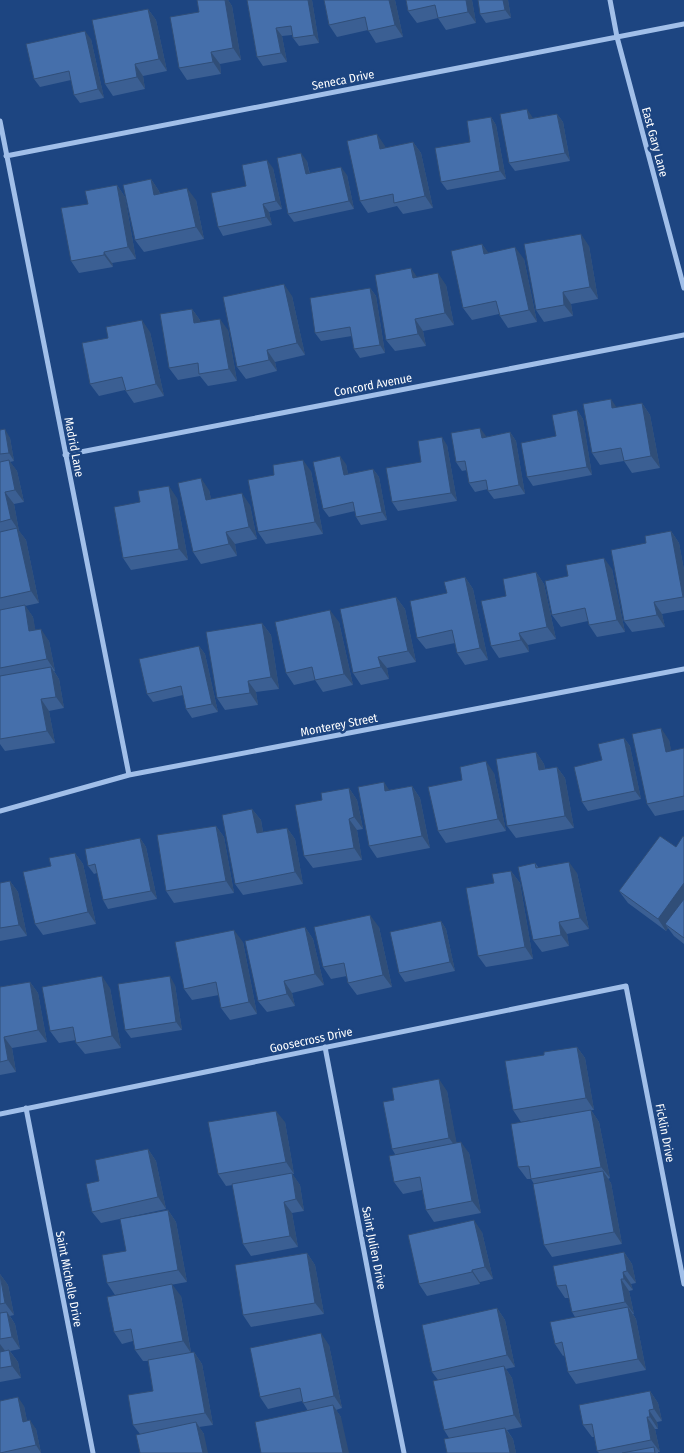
<svg xmlns="http://www.w3.org/2000/svg" width="684" height="1453" viewBox="0 0 684 1453" font-family="'Fira Sans Condensed',sans-serif">
	<rect width="100%" height="100%" fill="#1d4581"/>
	<g fill="none" stroke-linecap="round" stroke-linejoin="round">
		<!-- minor -->
		<path stroke="#a1bfe9" stroke-width="5" d="M610 0 617 37 684 288
			M0 121 129 775
			M6 156 684 24
			M65 455 684 335
			M0 811 129 775 684 669
			M325 1047 377 1319 404 1453
			M26 1108 93 1453
			M0 1114 626 986 684 1284"/>
	</g>
	<!-- wall -->
	<path fill="#3b5f93" d="M197 0H228L232 6 241 60 220 64 221 74 187 80 179 68 199 12Z
		M247 0H312L319 43 299 46 293 38 292 35 282 36 287 62 263 66 257 57Z
		M324 0H395L403 37 376 43 368 30 337 37 329 25Z
		M406 0H472L476 23 446 30 438 18 417 23 408 11Z
		M508 0 511 18 486 23 480 14Z
		M148 9 156 20 167 71 143 76 145 89 113 96 105 84Z
		M91 39 104 98 80 103 74 95 71 80 40 87 34 79Z
		M557 114 563 122 570 161 515 171 509 163 533 118Z
		M491 117 496 125 506 179 447 190 441 182 470 142Z
		M413 142 421 153 433 208 403 214 397 206 368 213 360 201 385 146V148Z
		M307 161 310 174 347 175 354 209 294 222 288 214Z
		M273 168 282 209 269 212 272 225 223 236 218 227 246 186Z
		M151 179 159 191 160 194 196 200 204 239 144 252 135 240Z
		M117 185 125 197 136 259 112 263 113 267 79 273 71 261 88 204Z
		M482 244 488 253 524 259 537 322 508 328 500 316 499 314 472 320 463 308Z
		M589 246 598 299 571 304 573 316 544 322 536 310Z
		M417 277 446 285 454 325 423 331 426 346 395 351 386 340Z
		M370 288 376 296 385 353 360 358 354 349 352 336 321 341 315 333Z
		M292 296 305 355 275 362 277 371 246 379 237 367Z
		M192 309 200 320V322L228 330 237 381 208 386 200 376 178 380 169 368Z
		M150 332 164 396 134 403 125 390 99 396 90 384 108 338Z
		M642 403 650 415 660 468 632 473 624 461 600 465 592 453Z
		M577 410 583 419 592 475 533 486 527 477 556 436Z
		M0 430 10 438 14 461 10 462 17 471 24 502 14 504 19 531 26 540 39 603 25 606 33 617 35 630 49 641 55 671H54L59 679 64 708 49 711 55 743 5 751 0 744Z
		M510 432 516 441 525 494 494 499 488 491V489L475 492 469 483 467 470 462 471 456 462 486 437Z
		M447 445 457 501 398 511 392 502 421 462Z
		M346 464 348 474 373 469 379 477 387 520 361 525 356 517 355 511 329 517 323 509Z
		M311 471 323 534 266 544 258 532Z
		M209 490 211 499 250 505 257 539 235 544 237 556 201 564 193 552Z
		M177 498 188 560 131 570 123 558Z
		M671 531 679 543 684 570V610L662 614 665 627 632 632 624 621 646 543Z
		M612 569 625 632 597 637 589 625 588 621 561 627 552 615Z
		M536 572 544 584 556 639 528 645 529 652 499 658 491 646 506 596Z
		M465 577 473 589 488 660 465 665 457 653 455 643 426 649 417 638 447 593Z
		M396 597 405 609 416 662 387 668 389 679 361 685 353 673Z
		M339 622 353 685 323 692 315 680 294 685 286 673Z
		M262 623 271 635 279 689 256 692 258 705 225 710 217 698Z
		M199 646 205 654 218 712 192 718 186 709 183 695 153 702 147 694Z
		M624 738 630 746 641 799 588 811 582 802 602 760Z
		M669 740 671 751 684 748V810L655 816 647 804Z
		M536 752 544 764 545 769 557 767 565 778 574 828 516 838 507 826Z
		M494 773 506 831 446 843 438 831Z
		M412 786 420 798 430 848 377 858 369 846 389 790Z
		M349 788 357 800 363 829 357 830 362 860 313 868 304 856 322 800Z
		M252 809 261 820 263 832 287 828 295 839 303 884 243 895 235 884Z
		M216 826 224 837 234 893 174 903 166 891Z
		M684 837V944L674 936 668 928 666 931 628 903 619 891 676 847Z
		M140 838 146 847 157 899 108 909 103 900 97 873 94 874 88 866Z
		M75 853 83 864 96 924 43 935 35 924 51 866Z
		M535 863 539 868 577 873 589 929 567 934 569 946 542 952 533 940Z
		M511 871 520 883 533 959 486 967 478 956 494 883Z
		M10 881 18 892 27 936 0 941V883Z
		M441 921 446 929 455 971 405 982 399 973Z
		M305 927 313 939 324 985 292 993 295 1006 267 1012 258 1001Z
		M379 927 392 987 357 995 348 983 347 976 331 979 323 967Z
		M243 942 257 1014 230 1020 221 1008 219 995 192 1000 184 989Z
		M30 982 38 993 47 1042 12 1048 16 1072 0 1075V987Z
		M175 985 182 1030 131 1038 125 1030Z
		M110 988 121 1048 85 1054 76 1043V1040L59 1043 50 1031Z
		M577 1047 585 1058 594 1110H591L599 1122 610 1178 608 1179 611 1183 622 1244 552 1257 544 1245 534 1184 531 1179H527L518 1167 554 1116 521 1122 513 1110 544 1055Z
		M447 1091 456 1142 469 1153 481 1213 434 1222 426 1210 422 1190 403 1194 394 1182 395 1154 392 1149Z
		M285 1122 294 1174H292L300 1185 304 1211 292 1213 298 1247 251 1256 243 1244 233 1185 226 1186 218 1174Z
		M148 1149 156 1161 166 1209 101 1223 92 1212 99 1181Z
		M168 1210 176 1222 187 1282 115 1295 107 1283Z
		M482 1232 493 1279 480 1282V1284L427 1296 419 1284Z
		M624 1252 632 1264 636 1283 631 1284 633 1290 629 1291 634 1314H633L636 1319 646 1370 576 1384 568 1372 565 1355 563 1356 555 1344 575 1317 572 1312 569 1298H565L557 1286Z
		M307 1253 315 1265 324 1314 251 1327 243 1315Z
		M0 1274 8 1285 14 1315 10 1316 15 1324 20 1349 10 1351 18 1362 21 1378 0 1382Z
		M181 1296 191 1352H194L202 1364 213 1425 199 1427 204 1434H140L133 1425 153 1391 148 1361H143L135 1350 133 1341 122 1344 114 1332Z
		M497 1308 505 1320 515 1367 506 1369 512 1378 522 1427 507 1430 513 1439 516 1453H447L449 1438 444 1430 438 1380 432 1372Z
		M329 1345 342 1408 336 1410 341 1417 308 1411 302 1401 268 1409 260 1397Z
		M650 1391 658 1403 662 1421 657 1422 658 1429H655L660 1452H658V1453H599L597 1451 594 1437H592L583 1425Z
		M24 1406 27 1421 36 1429 41 1453H0Z"/>
	<!-- shaded-wall -->
	<path fill="#304e78" d="M225 0H228L232 6 241 60 233 48Z
		M308 0H312L319 43 314 35Z
		M389 0H395L403 37 395 25Z
		M466 0H472L476 23 468 12Z
		M503 0H508L511 18 505 10Z
		M148 9 156 20 167 71 159 59Z
		M276 28 282 36 287 62 281 53Z
		M85 31 91 39 104 98 98 89Z
		M211 52 220 64 221 74 213 62Z
		M135 64 143 76 145 89 137 77Z
		M527 109 533 118 535 127 529 119Z
		M557 114 563 122 570 161 565 153Z
		M491 117 496 125 506 179 500 171Z
		M377 134 385 146 388 160 380 149Z
		M413 142 421 153 433 208 425 196Z
		M301 153 307 161 311 183 306 174Z
		M267 160 273 168 282 209 276 201Z
		M341 167 347 175 354 209 349 201Z
		M151 179 159 191 163 207 154 195Z
		M117 185 125 197 136 259 128 247Z
		M187 188 196 200 204 239 196 227Z
		M263 204 269 212 272 225 266 217Z
		M581 234 589 246 598 299 590 287Z
		M482 244 491 256 484 254Z
		M515 247 524 259 537 322 529 310Z
		M104 252 112 263 113 267 104 255Z
		M411 268 419 280 413 278Z
		M438 273 446 285 454 325 445 313Z
		M284 284 292 296 305 355 297 343Z
		M370 288 376 296 385 353 380 345Z
		M563 292 571 304 573 316 564 305Z
		M192 309 200 320 202 335 194 323Z
		M220 319 228 330 237 381 229 369Z
		M415 319 423 331 426 346 418 334Z
		M142 320 150 332 164 396 156 384Z
		M267 350 275 362 277 371 269 360Z
		M611 399 619 411 612 408Z
		M642 403 650 415 660 468 651 456Z
		M577 410 583 419 592 475 587 467Z
		M480 428 486 436 488 446 482 438Z
		M5 429 10 438 14 461 9 453Z
		M510 432 516 441 525 494 519 485Z
		M442 437 447 445 457 501 451 493Z
		M340 456 346 464 350 483 344 475Z
		M9 460 17 471 24 502 15 490Z
		M303 460 311 471 323 534 315 522Z
		M373 469 379 477 387 520 382 512Z
		M201 478 209 490 214 512 206 500Z
		M169 486 177 498 188 560 179 549Z
		M5 492 14 504 19 531 11 519Z
		M242 493 250 505 257 539 249 527Z
		M17 528 26 540 39 603 31 591Z
		M671 531 679 543 684 570V598L683 597Z
		M226 532 235 544 237 556 229 544Z
		M604 558 612 569 625 632 617 620Z
		M536 572 544 584 556 639 547 627Z
		M465 577 473 589 488 660 480 648Z
		M396 597 405 609 416 662 408 651Z
		M654 602 662 614 665 627 657 615Z
		M25 605 33 617 38 643 29 631Z
		M330 610 339 622 353 685 344 674Z
		M262 623 271 635 279 689 271 677Z
		M41 629 49 641 55 671 47 659Z
		M519 633 528 645 529 652 521 640Z
		M199 646 205 654 218 712 212 704Z
		M378 657 387 668 389 679 381 667Z
		M51 667 59 679 64 708 56 697Z
		M248 681 256 692 258 705 250 693Z
		M41 699 49 711 55 743 47 731Z
		M661 728 669 740 674 764 666 752Z
		M624 738 630 746 641 799 635 791Z
		M536 752 544 764 547 782 539 770Z
		M486 761 494 773 506 831 498 819Z
		M557 767 565 778 574 828 565 816Z
		M384 782 392 794 385 791Z
		M412 786 420 798 430 848 422 836Z
		M349 788 357 800 363 829 354 817Z
		M252 809 261 820 265 845 257 833Z
		M349 819 357 830 362 860 354 848Z
		M216 826 224 837 234 893 226 881Z
		M287 828 295 839 303 884 295 872Z
		M140 838 146 847 157 899 151 891Z
		M75 853 83 864 96 924 88 912Z
		M569 862 577 873 589 929 580 918Z
		M511 871 520 883 533 959 525 947Z
		M10 881 18 892 27 936 19 925Z
		M684 883V907L665 924 668 928 666 931 658 919Z
		M370 915 379 927 392 987 383 975Z
		M441 921 446 929 455 971 450 962Z
		M559 922 567 934 569 946 561 935Z
		M305 927 313 939 324 985 315 974Z
		M234 930 243 942 257 1014 249 1002Z
		M102 976 110 988 121 1048 112 1036Z
		M170 976 175 985 182 1030 176 1022Z
		M284 981 292 993 295 1006 287 994Z
		M30 982 38 993 47 1042 38 1030Z
		M4 1037 12 1048 16 1072 8 1060Z
		M577 1047 585 1058 594 1110 586 1098Z
		M439 1079 447 1091 458 1150 449 1138Z
		M591 1110 599 1122 610 1178 601 1167Z
		M276 1111 285 1122 294 1174 286 1162Z
		M461 1142 469 1153 481 1213 472 1201Z
		M148 1149 156 1161 166 1209 158 1197Z
		M603 1171 611 1183 622 1244 614 1232Z
		M292 1173 300 1185 304 1211 296 1199Z
		M284 1202 292 1213 298 1247 290 1236Z
		M168 1210 176 1222 187 1282 178 1270Z
		M474 1220 482 1232 493 1279 485 1267Z
		M624 1252 632 1264 636 1283 627 1271Z
		M307 1253 315 1265 324 1314 315 1303Z
		M472 1270 480 1282V1284L472 1272Z
		M623 1272 631 1284 633 1290 624 1279Z
		M0 1274 8 1285 14 1315 5 1303Z
		M621 1279 629 1291 634 1314 625 1302Z
		M172 1284 181 1296 191 1353 183 1341Z
		M628 1307 636 1319 646 1370 638 1359Z
		M497 1308 505 1320 515 1367 507 1355Z
		M7 1312 15 1324 20 1349 12 1337Z
		M321 1333 329 1345 342 1408 334 1396Z
		M0 1344 6 1352H0Z
		M9 1350 18 1362 21 1378 12 1366Z
		M194 1352 202 1364 213 1425 205 1413Z
		M504 1366 512 1378 522 1427 514 1415Z
		M650 1391 658 1403 662 1421 654 1409Z
		M18 1397 24 1406 29 1430 23 1422Z
		M333 1405 341 1417 349 1453H343Z
		M649 1410 657 1422 658 1429 650 1417Z
		M647 1417 655 1429 660 1452 651 1440Z
		M30 1420 36 1429 41 1453 36 1445Z
		M196 1422 204 1434 208 1453H203Z
		M505 1428 513 1439 516 1453H510Z"/>
	<!-- building -->
	<path fill="#456fab" stroke="#304e78" d="M197 0H225L233 48 211 52 213 62 179 68 170 17 199 12Z
		M247 0H308L314 35 293 38 291 26 276 28 281 53 257 57Z
		M324 0H389L395 25 368 31 365 17 329 25Z
		M406 0H466L468 12 438 18 435 5 408 11Z
		M478 0H503L505 10 480 14Z
		M148 9 159 59 135 64 137 77 105 84 92 20Z
		M85 31 98 89 74 95 69 71 34 79 26 44Z
		M527 109 529 119 557 114 565 153 509 163 500 114Z
		M491 117 500 171 441 182 435 148 470 142 467 121Z
		M377 134 380 149 413 142 425 196 394 203 393 194 360 201 347 141Z
		M301 153 306 174 341 167 349 201 288 214 277 158Z
		M267 160 276 201 263 204 266 217 218 227 211 193 246 186 242 165Z
		M151 179 154 195 187 188 196 227 135 240 123 185Z
		M117 185 128 247 104 252V255L71 261 61 208 88 204 85 191Z
		M581 234 590 287 563 292 564 305 536 310 524 244Z
		M482 244 484 254 515 247 529 310 500 316 496 301 463 308 451 251Z
		M411 268 413 278 438 273 445 313 415 319 418 334 386 340 375 275Z
		M284 284 297 343 267 350 269 360 237 367 223 297Z
		M370 288 380 345 354 349 350 327 315 333 310 298Z
		M192 309 194 323 220 319 229 369 199 374 198 363 169 368 160 314Z
		M142 320 156 384 126 391 122 377 90 384 82 343 108 338 106 327Z
		M611 399 612 408 642 403 651 456 624 461 621 448 592 453 583 404Z
		M577 410 587 467 527 477 521 443 556 436 552 415Z
		M480 428 482 438 510 432 519 485 488 491 486 480 469 483 465 461 456 462 451 433Z
		M5 429 9 453 0 454V430Z
		M442 437 451 493 392 502 386 468 421 462 418 441Z
		M340 456 344 475 373 469 382 512 356 517 353 502 323 509 313 462Z
		M9 460 15 490 5 492 11 519 0 522V462Z
		M303 460 315 522 258 532 248 480 274 475 273 465Z
		M201 478 206 500 242 493 249 527 226 532 229 544 193 552 178 483Z
		M169 486 179 549 123 558 114 507 140 502 138 491Z
		M17 528 31 591 0 598V532Z
		M671 531 683 597 654 602 657 615 624 621 611 550 646 543 645 536Z
		M604 558 617 620 589 625 585 608 552 615 545 581 568 576 566 565Z
		M536 572 547 627 519 633 521 640 491 646 481 601 506 596 503 579Z
		M465 577 480 648 457 653 452 630 417 638 410 601 447 593 444 582Z
		M396 597 408 651 378 657 381 667 353 673 340 609Z
		M25 605 29 631 41 629 47 659 0 668V610Z
		M330 610 344 674 315 680 312 667 286 673 275 622Z
		M262 623 271 677 248 681 250 693 217 698 206 632Z
		M199 646 212 704 186 709 181 686 147 694 139 659Z
		M51 667 56 697 41 699 47 731 0 739V676Z
		M661 728 666 752 684 748V796L647 804 632 734Z
		M624 738 635 791 582 802 574 767 602 760 598 744Z
		M536 752 539 770 557 767 565 816 507 826 496 759Z
		M486 761 498 819 438 831 428 787 462 780 460 767Z
		M384 782 385 791 412 786 422 836 369 846 358 787Z
		M349 788 354 817 349 819 354 848 304 856 295 805 322 800 321 793Z
		M252 809 257 833 287 828 295 872 235 884 222 815Z
		M216 826 226 881 166 891 157 835Z
		M660 836 676 847 683 836 684 837V883L658 919 619 891Z
		M140 838 151 891 103 900 95 864 88 866 85 849Z
		M75 853 88 912 35 924 23 872 51 866 49 858Z
		M569 862 580 918 559 922 561 935 533 940 518 867 535 863 536 868Z
		M511 871 525 947 478 956 466 888 494 883 492 874Z
		M10 881 19 925 0 928V883Z
		M684 899V938L665 924Z
		M370 915 383 975 348 983 344 963 323 967 314 927Z
		M441 921 450 962 399 973 390 932Z
		M305 927 315 974 284 981 287 994 258 1001 245 941Z
		M234 930 249 1002 221 1008 216 982 184 989 175 942Z
		M102 976 112 1036 76 1043 73 1027 50 1031 42 987Z
		M170 976 176 1022 125 1030 118 984Z
		M30 982 38 1030 4 1037 8 1060 0 1062V987Z
		M577 1047 586 1098 513 1110 505 1061 544 1055V1052Z
		M439 1079 449 1138 392 1149 383 1102 394 1100 392 1088Z
		M591 1110 601 1167 531 1179 529 1166 518 1167 511 1124Z
		M276 1111 286 1162 218 1174 208 1122Z
		M461 1142 472 1201 426 1210 420 1177 394 1182 389 1156Z
		M148 1149 158 1197 92 1212 86 1184 99 1181 95 1160Z
		M603 1171 614 1232 544 1245 533 1184Z
		M292 1173 296 1199 284 1202 290 1236 243 1244 232 1184Z
		M168 1210 178 1270 107 1283 102 1255 126 1251 120 1219Z
		M474 1220 485 1267 472 1270V1272L419 1284 408 1235Z
		M624 1252 627 1271 623 1272 624 1279H621L625 1302 572 1312 566 1285 557 1286 553 1266Z
		M307 1253 315 1303 243 1315 235 1265Z
		M0 1275 5 1303 0 1304Z
		M172 1284 183 1341 135 1350 131 1329 114 1332 107 1297Z
		M628 1307 638 1359 568 1372 562 1342 555 1344 550 1322Z
		M497 1308 507 1355 432 1372 422 1325Z
		M7 1312 12 1337 0 1339V1313Z
		M321 1333 334 1396 303 1403 300 1388 260 1397 250 1348Z
		M9 1350 12 1366 0 1368V1352Z
		M194 1352 205 1413 133 1425 128 1395 153 1391 148 1360Z
		M504 1366 514 1415 444 1430 433 1381Z
		M650 1391 654 1409 649 1410 650 1417H647L651 1440 597 1451 592 1424 583 1425 579 1405Z
		M18 1397 23 1422 30 1420 36 1445 0 1453V1401Z
		M333 1405 343 1453H261L255 1422Z
		M196 1422 203 1453H140L136 1435Z
		M505 1428 510 1453H447L444 1439Z
		M654 1447 655 1453H622Z"/>
	<g text-anchor="middle" dominant-baseline="central" stroke-width="5" stroke-linejoin="round" paint-order="stroke">
		<!-- street labels -->
		<g font-size="12" fill="#fff" stroke="#1d4581">
			<text transform="translate(343 80) rotate(-11)">Seneca Drive</text>
			<text transform="translate(655 142) rotate(75)">East Gary Lane</text>
			<text transform="translate(373 385) rotate(-11)">Concord Avenue</text>
			<text transform="translate(74 447) rotate(79)">Madrid Lane</text>
			<text transform="translate(339 725) rotate(-11)">Monterey Street</text>
			<text transform="translate(311 1040) rotate(-12)">Goosecross Drive</text>
			<text transform="translate(665 1133) rotate(79)">Ficklin Drive</text>
			<text transform="translate(374 1248) rotate(79)">Saint Julien Drive</text>
			<text transform="translate(69 1279) rotate(79)">Saint Michelle Drive</text>
		</g>
	</g>
</svg>
